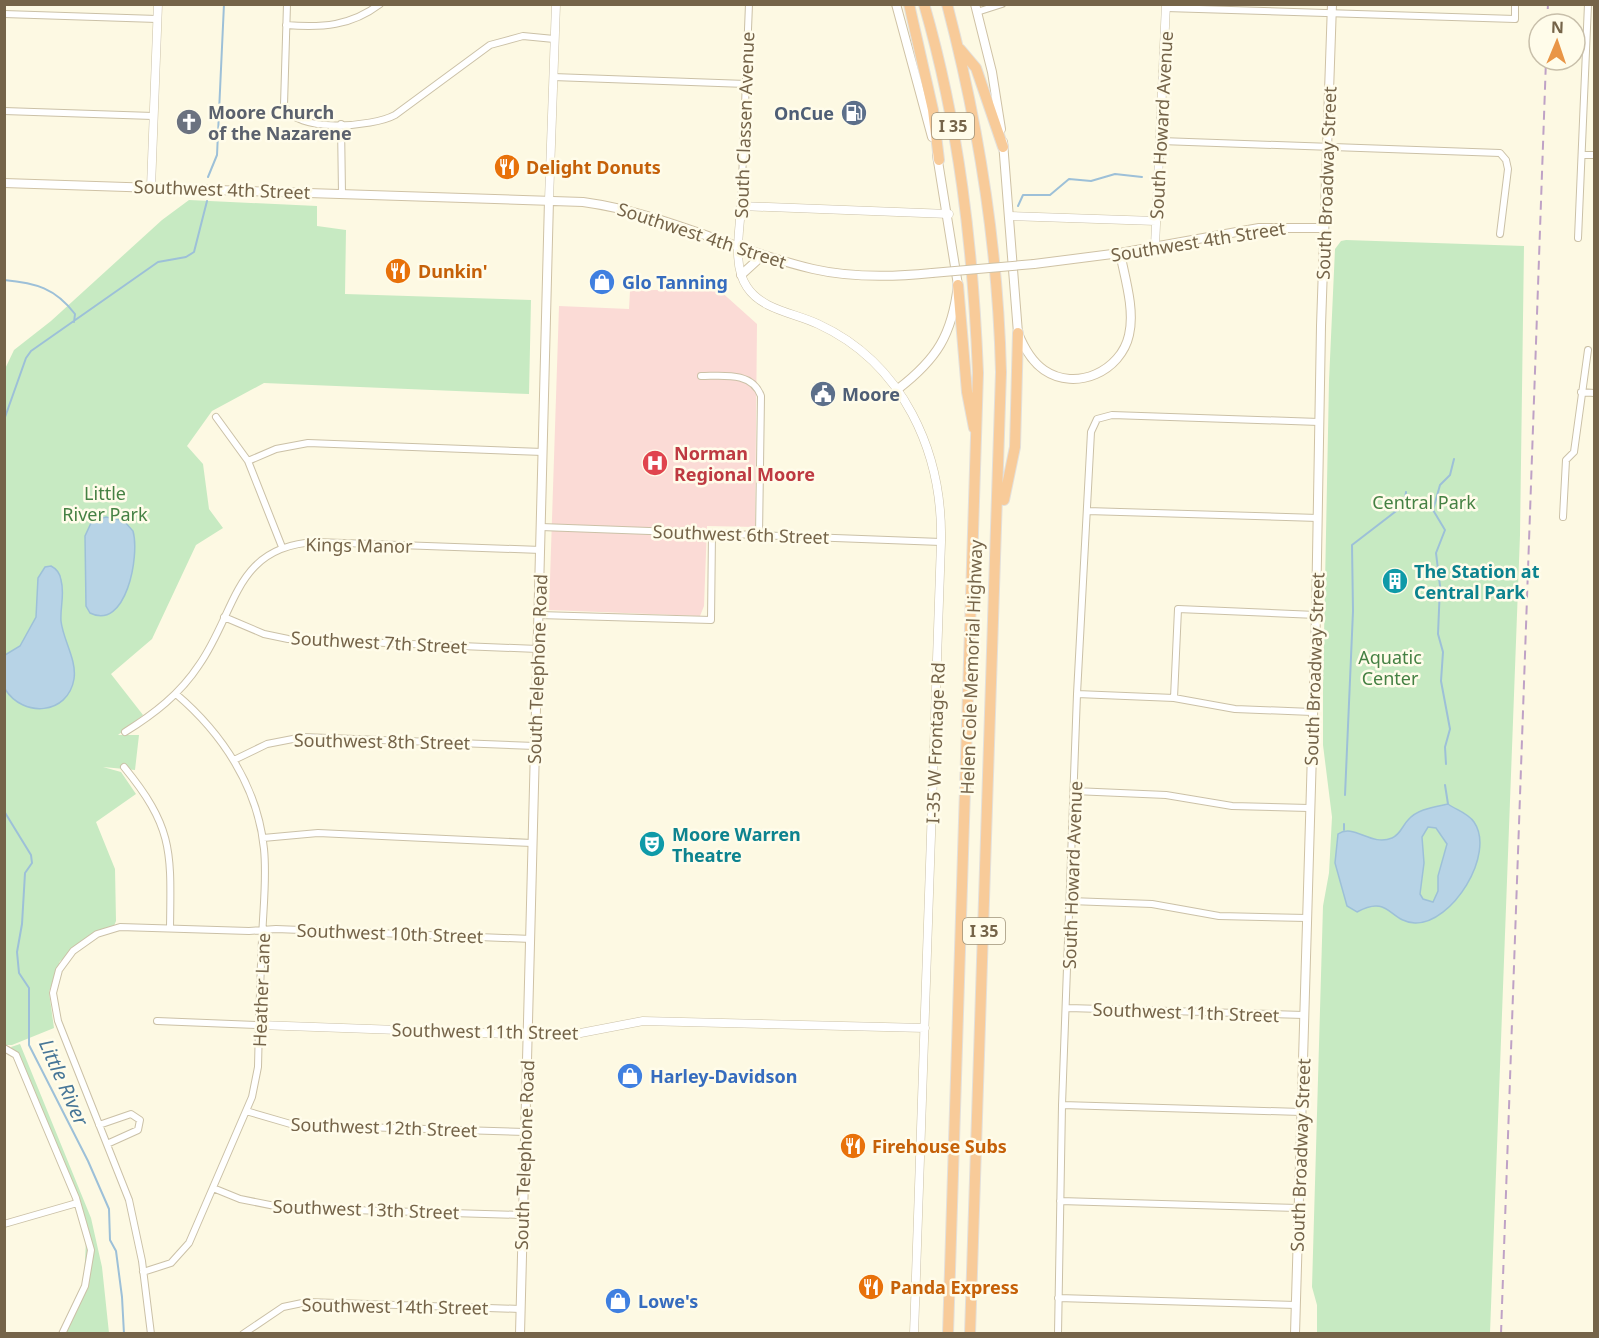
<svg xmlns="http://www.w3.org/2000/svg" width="1599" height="1338" viewBox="0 0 1599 1338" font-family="'Noto Sans',sans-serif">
	<rect width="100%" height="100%" fill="#fdf9e3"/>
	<!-- medical -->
	<path fill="#fbdbd6" d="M704 288 718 289 757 324 755 527 707 526 704 606 700 616 549 610 559 306 629 309 630 291Z"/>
	<!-- green -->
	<path fill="#c7eac2" d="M189 200 317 206V226L346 230 345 294 531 300 529 394 264 383 212 411 187 446 203 464 209 509 223 528 196 545 152 639 111 674 143 715 118 735H139L135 770 103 767 121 772 136 794 96 822 115 869 116 921 114 926 60 961 49 992 54 1028 12 1045H5L4 371 14 350 51 321 162 220Z
		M1346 240 1524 246 1520 535 1490 1333H1317V1305L1312 1287 1323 906 1329 873 1332 817 1323 745V687L1329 381 1335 249 1341 241Z
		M20 1044 91 1218 102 1267 109 1333H61L84 1281 86 1240 78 1203 11 1047Z"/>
	<!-- water -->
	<path fill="#b7d3e6" stroke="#9dc0d8" stroke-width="1.5" fill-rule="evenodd" d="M106 517 124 521 133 531C140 556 126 631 90 613L86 606 85 536 92 521Z
		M51 566C57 569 60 573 61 580 65 594 60 607 61 621 63 640 77 660 74 679 68 715 23 718 5 689V655L20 646 36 617 38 578 45 567Z
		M1448 804C1456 810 1468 813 1474 822 1496 854 1452 924 1415 923 1389 922 1390 894 1357 912L1347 906 1335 863 1338 834C1354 823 1371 847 1392 838 1401 834 1402 826 1408 820 1417 809 1434 807 1448 804ZM1428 827 1436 828 1447 844 1438 876V891L1433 902 1423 899 1420 894 1424 863 1422 837Z"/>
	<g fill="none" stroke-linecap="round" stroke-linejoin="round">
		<!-- stream -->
		<path stroke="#9dc0d8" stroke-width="2" d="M208 177 217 155 224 4
			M1018 206 1023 195H1050L1069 179 1091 181 1115 174 1142 177
			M4 280C36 283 55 288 75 314L74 322
			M4 420 26 358 31 351 158 262 186 257 194 252 207 201
			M1446 764 1445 747 1450 729 1441 681 1443 652 1438 634 1440 586 1436 553 1445 530 1433 510 1440 485 1450 475 1454 459
			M1445 785 1448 804
			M1345 795 1353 611 1352 545 1404 505 1406 492
			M4 811 31 855 32 863 25 873 22 924 17 952 19 973 29 988V1045L88 1161 109 1209 110 1240 116 1251 122 1297 124 1334
			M1344 830V824"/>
		<!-- minor casing -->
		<g stroke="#cbc1a7" stroke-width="8">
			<path id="minor" d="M287 4 284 105C295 134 373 127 395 115L490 45 523 36 554 39
				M1166 8 1515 19V4
				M977 12 1002 4
				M4 14 157 19
				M286 25C322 28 351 26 380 4
				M553 77 746 84
				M4 111 153 116
				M341 124 342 194
				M1161 141 1500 153 1506 160 1508 169 1500 234
				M1582 155H1594
				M741 206 749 4
				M1578 238 1588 4
				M701 376C722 376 752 371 761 396L759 535
				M1581 392 1594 393
				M216 417 248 461 282 547
				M248 461 276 449 308 443 543 452
				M1087 511 1318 518
				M1563 517 1566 460 1574 452 1588 350
				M541 527 941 542
				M539 615 711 620 712 533
				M224 617 264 634 288 639 538 649
				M1077 694 1174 698 1235 709 1312 712
				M1174 698 1178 609 1316 615
				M125 732C154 714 180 694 199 665 237 611 234 546 316 542L541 550
				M234 760 267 744 303 737 535 746
				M124 767C174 828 171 852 170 928
				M1074 791 1166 795 1232 806 1309 808
				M263 838 318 833 532 843
				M1070 901 1152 904 1219 916 1307 918
				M1068 1008 1304 1015
				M157 1021 259 1025
				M4 1048 16 1055 36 1103 76 1198 91 1250 85 1286 62 1334
				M1062 1105 1301 1112
				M246 1111 294 1125 525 1132
				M99 1125 131 1114 140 1120 138 1130 107 1144
				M213 1188 240 1199 285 1208 522 1215
				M1060 1201 1298 1208
				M4 1224 77 1203
				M143 1272 171 1263 189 1243 252 1097 258 1067C259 1025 260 982 262 940 263 909 267 879 264 849 258 787 222 733 176 694
				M1058 1298 1296 1305
				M151 1334 142 1261 129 1200 58 1021 53 993 59 970 73 951 97 934 120 927 249 931 276 929 531 939
				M243 1334 283 1307 307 1302 520 1309
				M1058 1334 1062 1105 1077 694 1091 432 1097 419 1112 415 1319 422"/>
		</g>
		<!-- tertiary casing -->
		<g stroke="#cbc1a7" stroke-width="9">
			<path id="tertiary" d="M151 187 158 4
				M549 200 556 4
				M1009 216 1156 221
				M1155 246 1166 4
				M259 1025 565 1036 643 1021 925 1028
				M914 1334 941 542C943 452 903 363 818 324 795 313 762 310 747 287 732 265 740 231 741 206L949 214"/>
		</g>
		<!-- secondary casing -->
		<g stroke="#cfc2a5" stroke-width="10">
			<path id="secondary" d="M896 4 932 137
				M975 4 992 72 1001 129
				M1003 142 1018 333C1024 348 1031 361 1044 370 1076 392 1121 371 1129 335 1135 310 1125 278 1120 253
				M4 183 583 202C664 213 735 251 813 269 852 278 893 277 932 273
				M1034 264 1120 253 1259 228H1324
				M741 275 763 255
				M898 389C937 359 952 335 958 285L937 155
				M520 1334 549 200
				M1295 1334 1316 615 1321 326 1332 4"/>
		</g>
		<!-- motorway casing -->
		<g stroke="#e3e0db" stroke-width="12">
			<path id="motorway" d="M909 4 933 110 939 160
				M924 4C959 125 973 247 978 373L948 1334
				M947 4C979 126 998 246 1001 372L970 1334
				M960 49 976 68 1003 147
				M958 285 967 392 974 428
				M1004 500 1015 447 1018 333"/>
		</g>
		<!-- minor -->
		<use href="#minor" stroke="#fff" stroke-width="6"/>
		<!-- tertiary -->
		<use href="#tertiary" stroke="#fff" stroke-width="8"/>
		<!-- secondary -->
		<use href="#secondary" stroke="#fff" stroke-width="8"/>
		<!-- motorway -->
		<use href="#motorway" stroke="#f8cb99" stroke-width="10"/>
		<!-- rail -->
		<path stroke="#bfa2c6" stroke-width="2" stroke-dasharray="9 6" stroke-linecap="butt" d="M1547 24 1548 4
			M1501 1334 1546 60"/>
		<!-- secondary-bridge casing -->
		<g stroke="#cfc2a5" stroke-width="10" stroke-linecap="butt">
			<path id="secondary-bridge" d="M932 273 1034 264"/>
		</g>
		<!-- secondary-bridge -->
		<use href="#secondary-bridge" stroke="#fff" stroke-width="8"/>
	</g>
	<!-- icons -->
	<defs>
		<g id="fuel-disc" transform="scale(1.35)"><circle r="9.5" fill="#5c6f8a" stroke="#fffcea"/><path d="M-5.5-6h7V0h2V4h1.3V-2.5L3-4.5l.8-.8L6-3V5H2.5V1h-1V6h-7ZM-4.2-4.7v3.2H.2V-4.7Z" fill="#fff"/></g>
		<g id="church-disc" transform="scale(1.35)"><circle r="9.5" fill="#6b7280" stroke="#fffcea"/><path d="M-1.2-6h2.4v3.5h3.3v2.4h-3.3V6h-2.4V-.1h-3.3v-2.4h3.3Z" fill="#fff"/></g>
		<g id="restaurant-disc" transform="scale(1.35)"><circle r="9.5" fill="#e8710a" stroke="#fffcea"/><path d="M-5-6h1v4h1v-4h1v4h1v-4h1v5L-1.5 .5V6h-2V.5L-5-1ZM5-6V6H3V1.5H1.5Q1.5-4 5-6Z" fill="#fff"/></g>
		<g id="shop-disc" transform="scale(1.35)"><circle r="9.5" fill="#3f7fe0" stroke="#fffcea"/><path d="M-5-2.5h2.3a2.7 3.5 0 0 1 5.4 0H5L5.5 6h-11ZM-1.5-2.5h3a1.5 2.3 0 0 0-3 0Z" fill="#fff"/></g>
		<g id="civic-disc" transform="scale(1.35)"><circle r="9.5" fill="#5c6f8a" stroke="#fffcea"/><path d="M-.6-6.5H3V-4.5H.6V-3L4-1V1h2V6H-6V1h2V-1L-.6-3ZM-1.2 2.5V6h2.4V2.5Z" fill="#fff"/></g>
		<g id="hospital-disc" transform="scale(1.35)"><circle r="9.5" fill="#e0444e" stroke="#fffcea"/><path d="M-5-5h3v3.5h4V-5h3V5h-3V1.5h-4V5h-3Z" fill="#fff"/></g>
		<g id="building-disc" transform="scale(1.35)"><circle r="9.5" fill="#0f9aa8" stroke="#fffcea"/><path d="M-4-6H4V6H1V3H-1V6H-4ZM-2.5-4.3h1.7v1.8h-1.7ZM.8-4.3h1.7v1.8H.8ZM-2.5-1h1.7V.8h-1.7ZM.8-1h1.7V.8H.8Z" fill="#fff"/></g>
		<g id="theatre-disc" transform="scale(1.35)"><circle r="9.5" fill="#0f9aa8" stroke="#fffcea"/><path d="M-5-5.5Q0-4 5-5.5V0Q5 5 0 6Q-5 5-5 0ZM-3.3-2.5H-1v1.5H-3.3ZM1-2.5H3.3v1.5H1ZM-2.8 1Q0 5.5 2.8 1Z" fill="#fff"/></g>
	</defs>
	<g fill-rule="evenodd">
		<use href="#fuel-disc" x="854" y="113"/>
		<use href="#church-disc" x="189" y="122"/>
		<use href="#restaurant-disc" x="507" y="167"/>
		<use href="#restaurant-disc" x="398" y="271"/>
		<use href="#shop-disc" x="602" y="282"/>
		<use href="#civic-disc" x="823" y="394"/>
		<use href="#hospital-disc" x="655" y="463"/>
		<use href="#building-disc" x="1395" y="581"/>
		<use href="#theatre-disc" x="652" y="844"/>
		<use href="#shop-disc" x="630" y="1076"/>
		<use href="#restaurant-disc" x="853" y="1146"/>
		<use href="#restaurant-disc" x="871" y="1287"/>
		<use href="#shop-disc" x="618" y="1301"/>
	</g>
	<g text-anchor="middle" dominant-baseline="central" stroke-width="5" stroke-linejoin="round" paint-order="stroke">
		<!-- shield labels -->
		<g fill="#fffcea" stroke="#9e9279" stroke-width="1.5">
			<rect x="932" y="113" width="42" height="26" rx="4.5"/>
			<rect x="963" y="918" width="42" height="26" rx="4.5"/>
		</g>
		<g font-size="16" font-weight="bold" fill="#756449">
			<text x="953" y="126">I 35</text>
			<text x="984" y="931">I 35</text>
		</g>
		<!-- worship labels -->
		<g font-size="18" font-weight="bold" fill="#5b616d" stroke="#fffcea" text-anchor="start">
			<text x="208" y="112">Moore Church<tspan x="208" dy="21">of the Nazarene</tspan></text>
		</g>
		<!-- service labels -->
		<g font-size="18" font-weight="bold" fill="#4e5e75" stroke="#fffcea" text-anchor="end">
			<text x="834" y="113">OnCue</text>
			<text x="842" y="394" text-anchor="start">Moore</text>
		</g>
		<!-- street labels -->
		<g font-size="18" fill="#756449" stroke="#fffcea">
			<text transform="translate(744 125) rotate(-88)">South Classen Avenue</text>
			<text transform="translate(1161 125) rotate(-87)">South Howard Avenue</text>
			<text transform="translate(1326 183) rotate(-88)">South Broadway Street</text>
			<text transform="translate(222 189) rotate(2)">Southwest 4th Street</text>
			<text transform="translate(702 235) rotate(18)">Southwest 4th Street</text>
			<text transform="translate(1198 241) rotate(-9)">Southwest 4th Street</text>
			<text transform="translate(741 534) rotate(2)">Southwest 6th Street</text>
			<text transform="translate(359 545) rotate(1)">Kings Manor</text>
			<text transform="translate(379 642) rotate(3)">Southwest 7th Street</text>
			<text transform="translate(971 667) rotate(-88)">Helen Cole Memorial Highway</text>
			<text transform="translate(537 669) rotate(-88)">South Telephone Road</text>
			<text transform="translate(1314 669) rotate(-88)">South Broadway Street</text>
			<text transform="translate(382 741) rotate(1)">Southwest 8th Street</text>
			<text transform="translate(935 743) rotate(-88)">I-35 W Frontage Rd</text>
			<text transform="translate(1072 875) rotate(-88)">South Howard Avenue</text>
			<text transform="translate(390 933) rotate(2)">Southwest 10th Street</text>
			<text transform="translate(261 990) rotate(-88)">Heather Lane</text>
			<text transform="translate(1186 1012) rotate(2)">Southwest 11th Street</text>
			<text transform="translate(485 1031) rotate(1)">Southwest 11th Street</text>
			<text transform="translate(384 1127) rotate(2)">Southwest 12th Street</text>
			<text transform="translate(524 1155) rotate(-88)">South Telephone Road</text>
			<text transform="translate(1300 1155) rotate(-88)">South Broadway Street</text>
			<text transform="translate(366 1209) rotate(2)">Southwest 13th Street</text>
			<text transform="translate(395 1306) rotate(1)">Southwest 14th Street</text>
		</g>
		<!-- food labels -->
		<g font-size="18" font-weight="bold" fill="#c56008" stroke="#fffcea" text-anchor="start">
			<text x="526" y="167">Delight Donuts</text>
			<text x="418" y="271">Dunkin'</text>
			<text x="872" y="1146">Firehouse Subs</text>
			<text x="890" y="1287">Panda Express</text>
		</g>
		<!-- shop labels -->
		<g font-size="18" font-weight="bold" fill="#366cbe" stroke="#fffcea" text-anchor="start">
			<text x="622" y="282">Glo Tanning</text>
			<text x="650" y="1076">Harley-Davidson</text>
			<text x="638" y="1301">Lowe's</text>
		</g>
		<!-- health labels -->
		<g font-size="18" font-weight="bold" fill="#be3a42" stroke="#fffcea" text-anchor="start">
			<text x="674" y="453">Norman<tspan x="674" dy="21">Regional Moore</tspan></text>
		</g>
		<!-- park labels -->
		<g font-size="18" fill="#458143" stroke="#fffcea">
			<text x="105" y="493">Little<tspan x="105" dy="21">River Park</tspan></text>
			<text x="1424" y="502">Central Park</text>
			<text x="1390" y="657">Aquatic<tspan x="1390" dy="21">Center</tspan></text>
		</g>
		<!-- culture labels -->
		<g font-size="18" font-weight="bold" fill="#0d838f" stroke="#fffcea" text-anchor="start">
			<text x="1414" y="571">The Station at<tspan x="1414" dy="21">Central Park</tspan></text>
			<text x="672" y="834">Moore Warren<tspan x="672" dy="21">Theatre</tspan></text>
		</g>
		<!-- water labels -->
		<g font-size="20" font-style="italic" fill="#477697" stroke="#fffcea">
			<text transform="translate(64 1082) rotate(66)">Little River</text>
		</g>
	</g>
	<!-- border -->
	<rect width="1599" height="1338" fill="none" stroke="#756449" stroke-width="12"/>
	<!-- north arrow -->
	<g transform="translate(1557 42) rotate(2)"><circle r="28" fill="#fffcea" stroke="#c8bfaa" stroke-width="1.5"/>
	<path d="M0-4.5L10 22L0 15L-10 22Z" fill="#e99546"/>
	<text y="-9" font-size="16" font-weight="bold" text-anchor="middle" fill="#756449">N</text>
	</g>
</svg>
